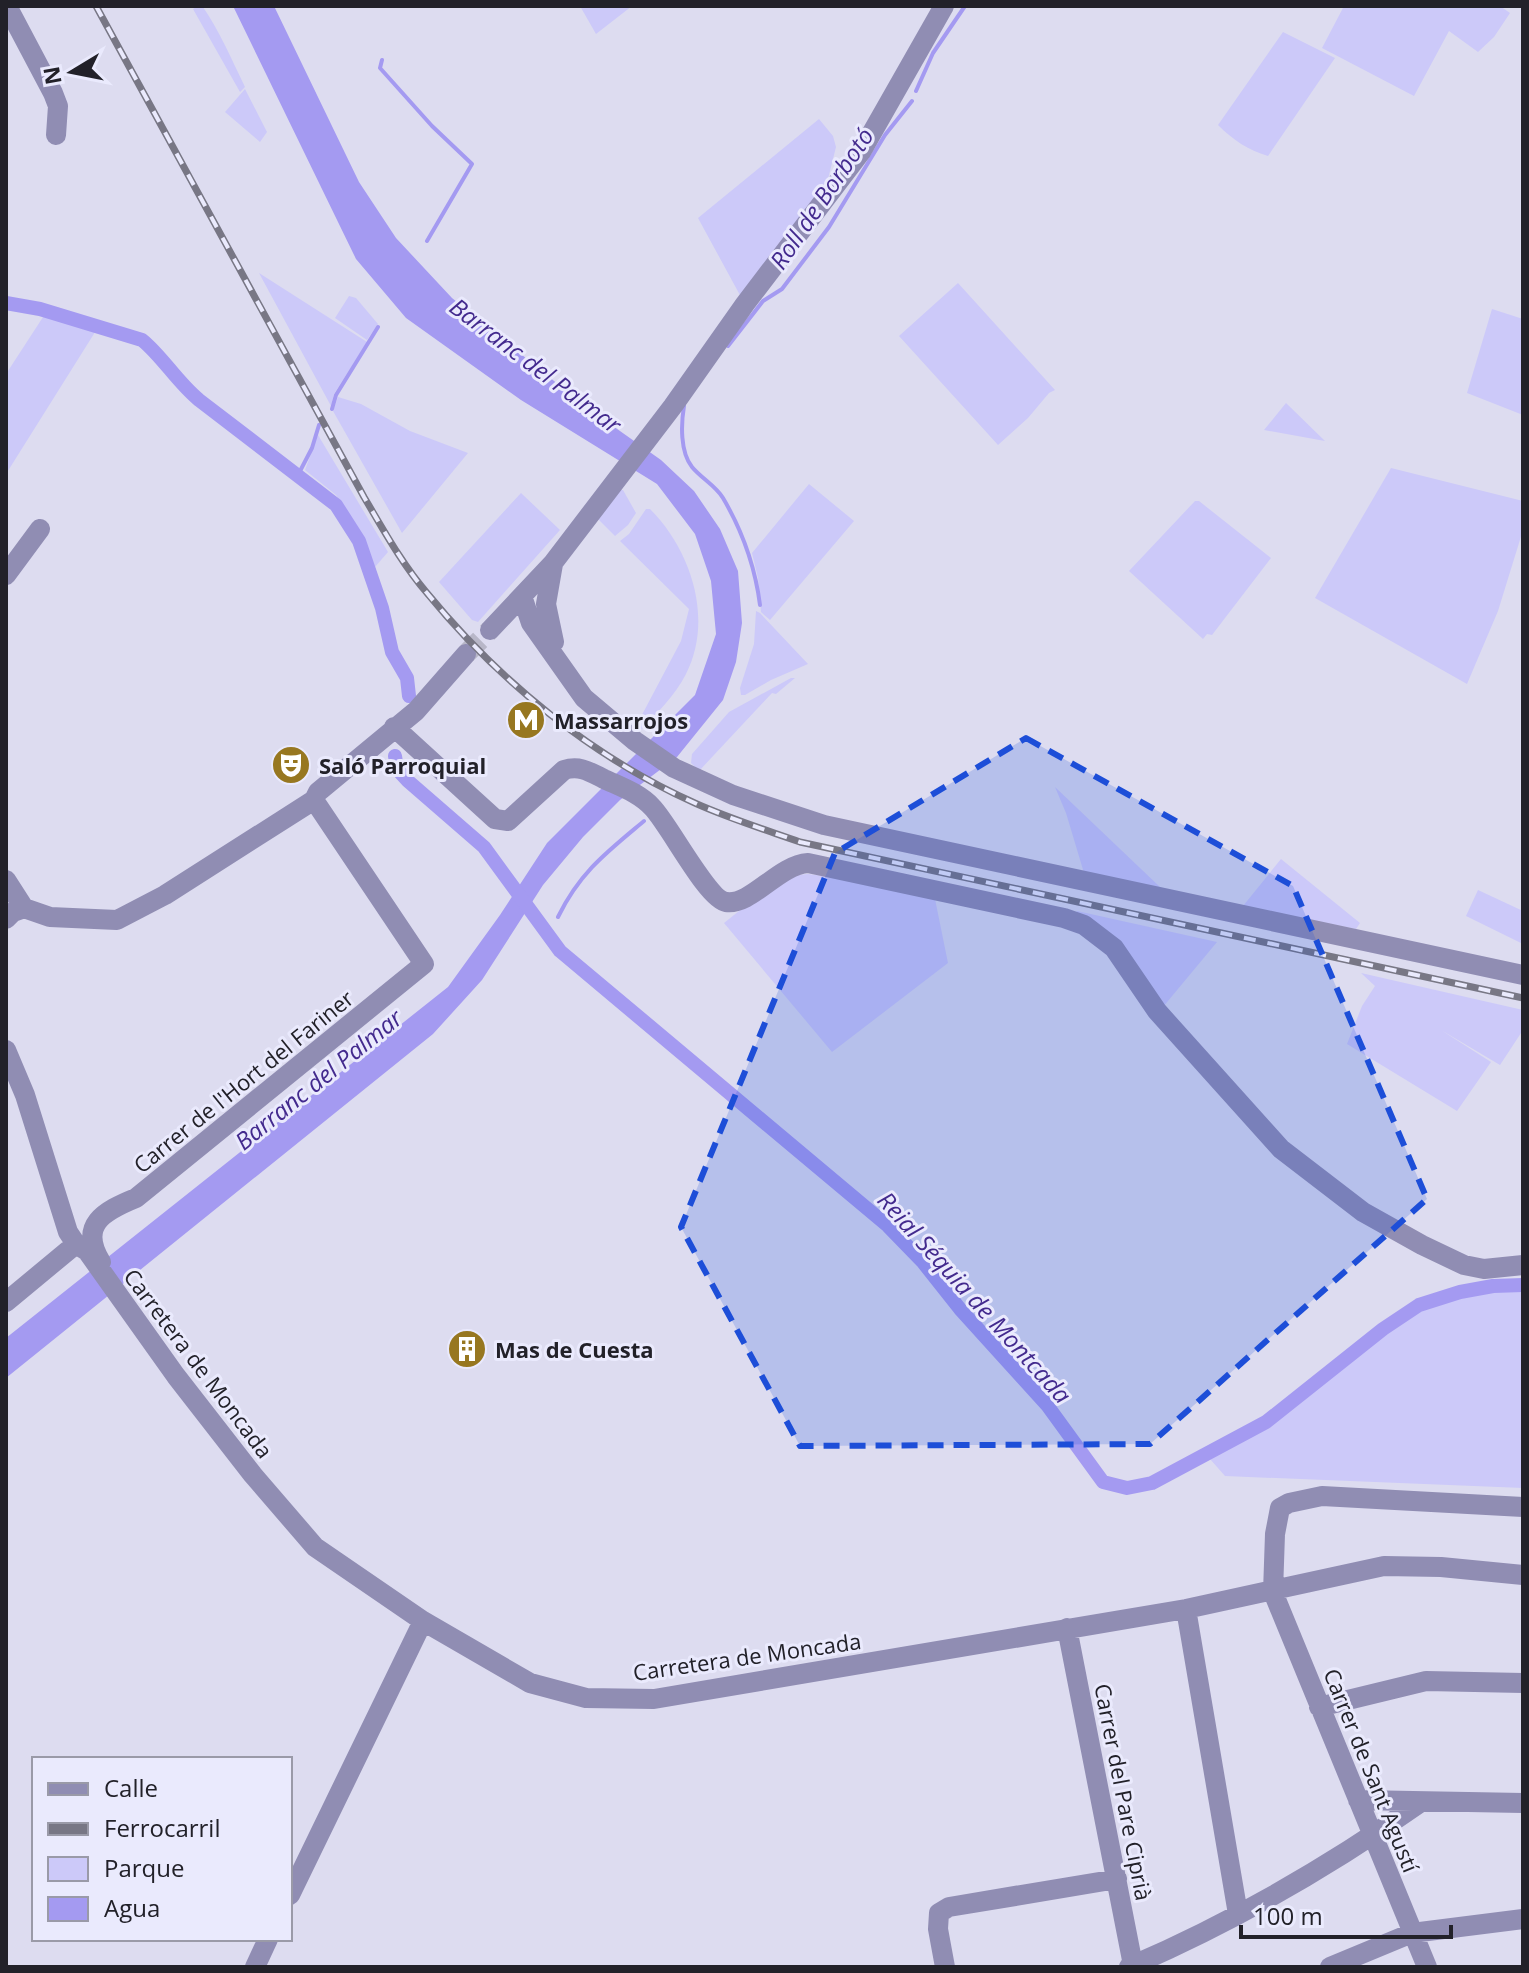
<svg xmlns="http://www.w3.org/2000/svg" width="1529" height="1973" viewBox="0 0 1529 1973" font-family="'Open Sans',sans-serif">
	<rect width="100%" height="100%" fill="#dddcf0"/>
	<!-- green -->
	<path fill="#ccc9f9" d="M198 6 203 7C220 32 232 60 245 87L240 92 193 9Z
		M580 6H632L596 34Z
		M1344 6H1500L1510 13 1494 37 1478 52 1449 31 1414 96 1322 48Z
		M1283 32 1335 58 1268 156C1248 150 1233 140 1218 125Z
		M245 89 267 132 260 142 225 112Z
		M819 119 833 136 836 147 826 187 741 297 698 218Z
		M259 273 367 342 334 394 331 406Z
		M958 283 1055 390 1049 393 1028 418 998 445 899 336Z
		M349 296 356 298 378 324 367 340 335 318Z
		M1492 309 1523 319V415L1467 393Z
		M45 314 97 329 6 474V374Z
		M338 397 361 404 410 431 468 453 402 533 333 411Z
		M1286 403 1325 441 1264 430Z
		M318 435 388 552 375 567 362 534 336 495 305 470Z
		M1391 468 1523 501V530L1498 611 1467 684 1315 598Z
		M809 484 854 521 770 620 761 612 758 578 752 553Z
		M619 490H623L636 513 628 525 615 536 596 517Z
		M521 493 560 530 478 622 472 620 439 582Z
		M1195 501H1199L1271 558 1212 635 1207 634 1203 639 1129 571Z
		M646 509H650C691 550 714 619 686 674 675 696 656 714 639 732L635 728 681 641 689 609 620 541 629 534Z
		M756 611 760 613 808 664 771 680 745 695H741L740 688 754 644Z
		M791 678H795L776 694 772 693 699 771 691 763 692 754 729 712Z
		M1055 787 1161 888 1084 873 1066 813Z
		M1281 859 1360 923 1356 929 1243 906Z
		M808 874 838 878 935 899 948 963 832 1052 724 923 739 911 797 875Z
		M1478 890 1523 911V944L1466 916Z
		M1077 911 1217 942 1163 1007 1076 913Z
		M1361 973 1523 1010V1030L1500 1065 1441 1030 1491 1062 1457 1111 1347 1044 1362 1006 1375 986Z
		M1523 1290V1488L1225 1476 1210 1459 1266 1429 1420 1308 1475 1292Z"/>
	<!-- water -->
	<path fill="#a49af1" d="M233 6H274L359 182 396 238 452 298 586 407 661 460 694 491 720 529 738 571 742 623 736 662 723 700 677 757 620 800 583 837 543 885 482 980 433 1034 6 1378V1338L448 987 500 915 547 843 695 695 716 634 711 581 695 534 657 484 521 400 406 318 356 259Z"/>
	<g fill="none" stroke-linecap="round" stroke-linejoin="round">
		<!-- stream -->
		<path stroke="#a49af1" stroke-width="4" d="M382 60 380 68 432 126 472 164 427 241
			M916 91 933 53 965 6
			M728 346 763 301 782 289 829 227 885 135 912 101
			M684 406C681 424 680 452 692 467 701 478 716 486 723 498 743 532 755 566 760 605
			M332 409 336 395 378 327
			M298 475 312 448 319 425
			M558 917C580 872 607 852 644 821"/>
		<!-- canal -->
		<path stroke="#a49af1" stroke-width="14" d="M6 303 40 309 142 340C162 356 177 382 199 400L336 505 359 541 382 608 392 652 407 678 409 696
			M395 756 397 769 408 781 484 847 560 951 888 1226 922 1261 960 1309 1047 1405 1103 1482 1127 1488 1152 1483 1266 1422 1383 1329 1419 1305 1460 1292 1493 1286 1523 1285"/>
		<!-- minor-tunnel -->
		<path stroke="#b8b7c8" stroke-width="20" stroke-dasharray="20 10" stroke-linecap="butt" d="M466 654 490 630"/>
		<!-- minor -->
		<path stroke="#908db3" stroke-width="20" d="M7 6 53 93 58 106 56 135
			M553 564 546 604 554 642
			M6 575 40 529
			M522 596 531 623 584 698 635 741 674 768 733 795 824 825 1523 975
			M490 630 553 563 673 406 745 304 861 152 944 6
			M394 727 495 819 508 821 564 770C580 765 590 772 604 779 621 787 639 793 652 807 669 824 707 899 726 902 751 906 778 865 808 863L1064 918 1084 925 1114 948 1157 1011 1281 1149 1363 1212 1422 1245 1464 1265 1484 1269 1523 1265
			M6 880 24 908 50 917 117 920 165 895 314 800 318 792 416 711 466 654
			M6 919 13 912 24 908
			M6 1050 25 1095 68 1232 76 1244 87 1251 176 1376 253 1475 315 1547 423 1621 530 1683 586 1698 654 1699 1186 1609 1384 1566 1441 1567 1523 1575
			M101 1262C78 1225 104 1211 136 1198L424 964 314 800
			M6 1302 76 1244
			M1186 1609 1238 1914
			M1067 1628 1133 1965
			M1319 1707 1426 1681 1523 1683
			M1358 1800 1523 1803
			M290 1895 423 1621
			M255 1967 268 1939
			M945 1967 938 1929 939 1913 949 1907 1117 1879
			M1129 1967C1231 1923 1330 1866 1421 1802
			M1330 1967 1412 1933 1523 1919
			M1427 1967 1273 1592 1275 1534 1280 1508 1289 1503 1322 1496 1523 1507"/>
		<!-- rail casing -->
		<g stroke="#787785" stroke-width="7">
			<path id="rail" d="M96 6 364 497C383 529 402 564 427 593 499 681 593 758 697 804 731 819 766 830 800 842L1523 998"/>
		</g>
		<!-- rail -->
		<use href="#rail" stroke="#eaeafd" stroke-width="4" stroke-dasharray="12" stroke-linecap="butt"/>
	</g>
	<!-- marked area -->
	<path fill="#1d4ed8" fill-opacity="0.2" stroke="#1d4ed8" stroke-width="6" stroke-dasharray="16 10" stroke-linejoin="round" d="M1026 738 1293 886 1427 1199 1150 1444 800 1446 681 1227 835 853Z"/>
	<!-- icons -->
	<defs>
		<g id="metro-disc" transform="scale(2)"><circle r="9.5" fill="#977720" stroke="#eaeafd"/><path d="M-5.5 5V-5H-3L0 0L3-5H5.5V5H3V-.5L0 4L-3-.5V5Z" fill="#fff"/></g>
		<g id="theatre-disc" transform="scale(2)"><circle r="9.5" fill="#977720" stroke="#eaeafd"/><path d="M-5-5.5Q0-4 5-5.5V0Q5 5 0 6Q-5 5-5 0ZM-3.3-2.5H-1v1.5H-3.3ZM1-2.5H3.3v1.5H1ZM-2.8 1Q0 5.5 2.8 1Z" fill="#fff"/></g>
		<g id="building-disc" transform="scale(2)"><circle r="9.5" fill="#977720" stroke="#eaeafd"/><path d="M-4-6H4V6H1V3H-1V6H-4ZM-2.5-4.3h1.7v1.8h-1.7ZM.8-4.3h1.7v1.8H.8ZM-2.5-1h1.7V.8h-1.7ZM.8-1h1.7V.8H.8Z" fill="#fff"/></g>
	</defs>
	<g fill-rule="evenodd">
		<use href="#metro-disc" x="526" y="720"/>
		<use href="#theatre-disc" x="291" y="765"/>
		<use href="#building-disc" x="467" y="1349"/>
	</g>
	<g text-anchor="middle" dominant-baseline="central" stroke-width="6" stroke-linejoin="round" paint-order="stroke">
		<!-- poi labels -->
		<g font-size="22" font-weight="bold" fill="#222129" stroke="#eaeafd" text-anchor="start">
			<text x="554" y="720">Massarrojos</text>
			<text x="319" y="765">Saló Parroquial</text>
			<text x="495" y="1349">Mas de Cuesta</text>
		</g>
		<!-- street labels -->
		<g font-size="22" fill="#222129" stroke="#eaeafd">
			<text transform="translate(243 1081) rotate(-39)">Carrer de l'Hort del Fariner</text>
			<text transform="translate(199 1363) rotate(53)">Carretera de Moncada</text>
			<text transform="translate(747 1656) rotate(-8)">Carretera de Moncada</text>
			<text transform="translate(1372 1770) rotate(68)">Carrer de Sant Agustí</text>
			<text transform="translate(1124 1792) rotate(79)">Carrer del Pare Ciprià</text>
		</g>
		<!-- water labels -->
		<g font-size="24" font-style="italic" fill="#432a8e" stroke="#eaeafd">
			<text transform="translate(821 198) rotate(-56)">Roll de Borbotó</text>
			<text transform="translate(536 365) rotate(37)">Barranc del Palmar</text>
			<text transform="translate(318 1079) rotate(-39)">Barranc del Palmar</text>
			<text transform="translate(975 1297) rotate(48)">Reial Séquia de Montcada</text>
		</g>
	</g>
	<!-- border -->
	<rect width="1529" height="1973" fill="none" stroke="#222129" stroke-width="16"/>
	<!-- legend -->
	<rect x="32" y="1757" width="260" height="184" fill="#eaeafd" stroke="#9a9aa8" stroke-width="2"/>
	<rect x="48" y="1783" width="40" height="12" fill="#908db3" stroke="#9a9aa8" stroke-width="2"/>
	<text x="104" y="1797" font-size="24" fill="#222129">Calle</text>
	<rect x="48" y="1823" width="40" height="12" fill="#787785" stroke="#9a9aa8" stroke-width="2"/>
	<text x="104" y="1837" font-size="24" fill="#222129">Ferrocarril</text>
	<rect x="48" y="1857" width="40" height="24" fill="#ccc9f9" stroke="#9a9aa8" stroke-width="2"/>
	<text x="104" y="1877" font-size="24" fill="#222129">Parque</text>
	<rect x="48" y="1897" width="40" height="24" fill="#a49af1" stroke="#9a9aa8" stroke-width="2"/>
	<text x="104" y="1917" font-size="24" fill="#222129">Agua</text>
	<!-- north arrow -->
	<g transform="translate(72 72) rotate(260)" stroke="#eaeafd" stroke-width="6" paint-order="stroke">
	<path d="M0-6L14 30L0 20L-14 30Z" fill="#222129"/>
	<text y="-12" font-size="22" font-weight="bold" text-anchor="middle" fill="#222129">N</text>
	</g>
	<!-- scale -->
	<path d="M1241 1925v12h210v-12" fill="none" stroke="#222129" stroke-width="4"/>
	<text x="1253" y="1925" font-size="24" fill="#222129" stroke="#eaeafd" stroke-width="6" paint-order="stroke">100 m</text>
</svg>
